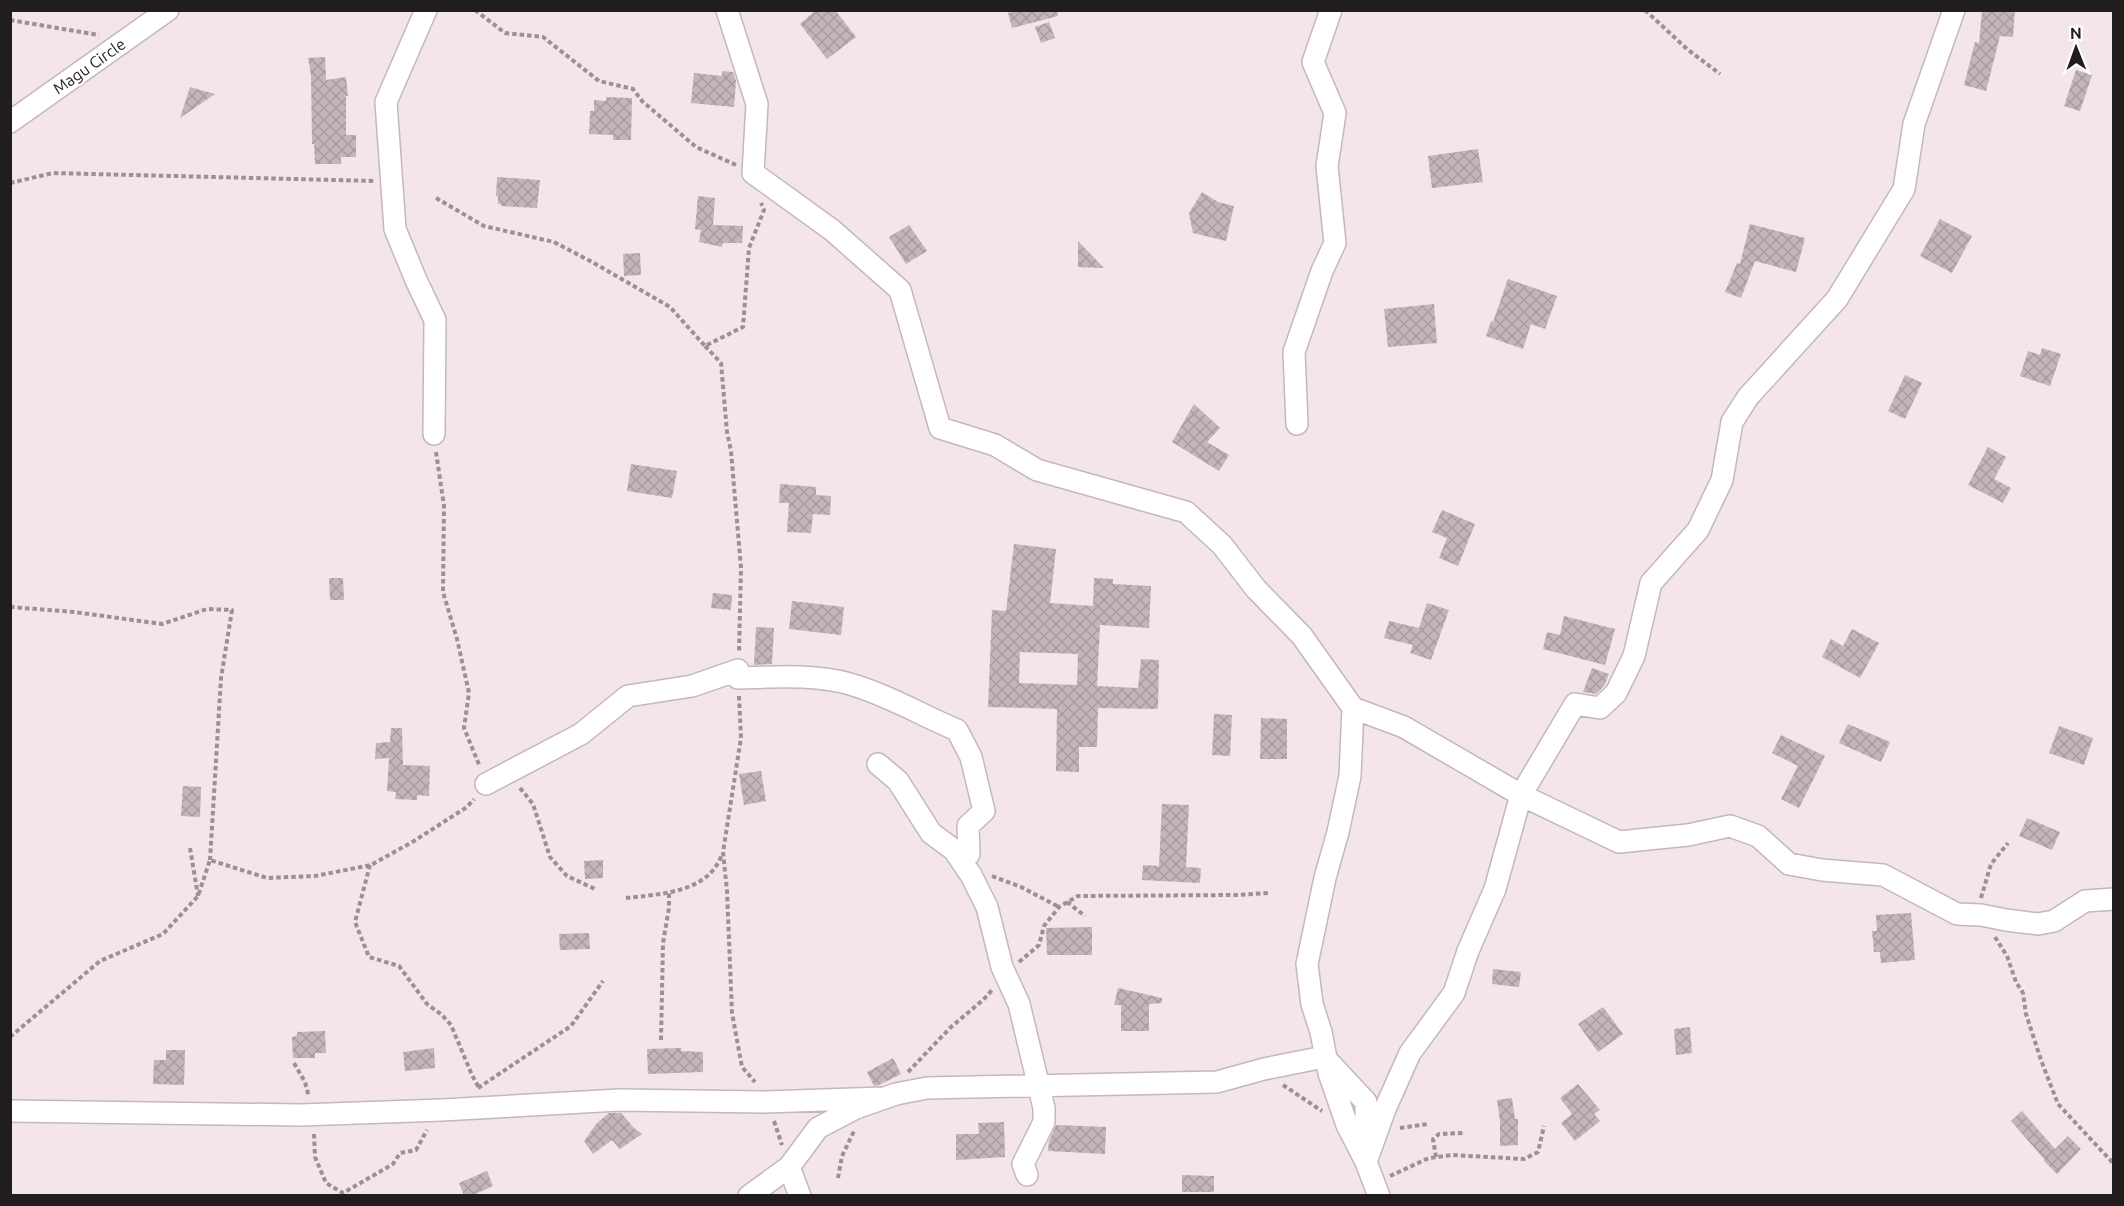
<svg xmlns="http://www.w3.org/2000/svg" width="2124" height="1206" viewBox="0 0 2124 1206" font-family="Ubuntu,sans-serif">
	<defs>
		<pattern id="building-cross-hatch" width="8" height="8" patternUnits="userSpaceOnUse" patternTransform="scale(1.5)"><rect width="8" height="8" fill="#c3b5bb"/><path d="M0 0l8 8M0 8l8-8" fill="none" stroke="#a79ba0"/></pattern>
	</defs>
	<rect width="100%" height="100%" fill="#f3e5eb"/>
	<!-- building -->
	<path fill="url(#building-cross-hatch)" fill-rule="evenodd" d="M816 10H835L856 37 827 59 800 24Z
		M1019 10H1057L1058 16 1012 28 1008 13Z
		M1982 10H2015L2013 37 2000 36 1986 91 1964 85 1975 42 1979 43Z
		M1049 22 1055 38 1041 43 1035 27Z
		M325 57 326 80 346 77 348 96H346V135H356V157H341V164H315L314 144H312L311 75 308 58Z
		M2076 70 2092 75 2080 111 2064 106Z
		M722 71 733 72 736 81 734 107 691 103 694 73 722 76Z
		M190 87 215 94 180 118Z
		M606 97 632 98 631 140H613V135L589 134 590 111H594V100L606 101Z
		M1478 149 1483 182 1432 188 1428 156Z
		M497 177 540 180 537 208 501 206V204H498V196H496Z
		M1202 192 1218 202 1234 206 1226 241 1193 233 1189 213Z
		M698 196 715 198 713 225 743 226 742 243H723L722 247 699 242 701 230 695 229Z
		M1940 219 1972 236 1952 273 1920 256Z
		M1750 224 1805 238 1796 272 1755 261 1741 298 1725 292 1737 263 1740 264Z
		M909 225 927 251 906 264 889 237Z
		M1078 241 1104 268 1078 267Z
		M640 253 641 275 624 276 623 254Z
		M1508 279 1557 296 1545 329 1531 324 1523 349 1486 336 1491 321 1493 322Z
		M1434 304 1437 343 1388 347 1384 309Z
		M2042 348 2061 354 2050 386 2020 376 2028 351 2040 355Z
		M1905 375 1922 383 1905 419 1888 411Z
		M1194 404 1220 428 1207 442 1229 455 1219 471 1172 442Z
		M1988 447 2006 457 1994 479 2011 488 2003 503 1968 485Z
		M631 464 677 471 672 498 627 491Z
		M780 484 816 487V495L831 496 830 515 813 514 811 533 787 532 789 503H779Z
		M1442 510 1475 524 1458 566 1439 558 1447 538 1432 532Z
		M1014 544 1056 549 1050 603 1093 606 1094 578 1113 579V584L1151 586 1149 628 1100 625 1097 686 1138 688 1141 659 1159 660 1158 709 1098 708 1097 747H1079V772L1056 771 1057 709 988 707 992 610 1006 611ZM1020 652 1078 654 1077 685 1019 683Z
		M329 578H343L344 600H330Z
		M713 593 732 595 731 610 711 608Z
		M792 601 844 607 841 635 789 629Z
		M1427 603 1449 610 1431 660 1410 653 1413 645 1384 638 1389 621 1419 628Z
		M1564 616 1615 629 1605 665 1543 649 1547 632 1560 635Z
		M756 627 774 628 772 664 754 665Z
		M1852 629 1879 643 1860 678 1822 657 1831 639 1843 646Z
		M1592 668 1609 674 1604 686 1596 694 1583 692Z
		M1214 714 1232 715 1230 756 1212 755Z
		M1261 718 1287 719V759H1260Z
		M1848 724 1890 742 1881 762 1839 743Z
		M2059 726 2093 738 2084 765 2049 753Z
		M391 728H402L403 765 430 766 429 796 417 795V800L395 799 396 792 387 791 389 758 375 759 376 743 390 742Z
		M1781 735 1825 756 1799 808 1781 799 1798 766 1772 753Z
		M761 771 766 801 744 805 739 774Z
		M183 786 201 787 200 817 181 816Z
		M1162 804 1189 805 1186 867 1201 868 1200 883 1142 880 1143 865 1159 866Z
		M2027 818 2060 832 2052 850 2019 836Z
		M603 860V878L585 879 584 861Z
		M1911 913 1915 960 1881 963 1880 952H1874L1872 931H1877L1876 915Z
		M1092 927V955H1047L1046 928Z
		M589 933 590 949 560 950 559 934Z
		M1493 969 1521 972 1519 987 1492 984Z
		M1118 988 1162 998V1003L1149 1004V1031H1121V1005H1114Z
		M1603 1007 1623 1034 1598 1052 1578 1024Z
		M1690 1027 1692 1053 1676 1055 1674 1029Z
		M325 1031 326 1053H315V1058H293L292 1037 297 1036V1032Z
		M434 1048 435 1068 405 1071 403 1052Z
		M681 1048V1051L703 1052V1072L648 1074 647 1049Z
		M166 1050H185L184 1085 153 1084 154 1060H166Z
		M893 1058 901 1074 879 1085 874 1086 867 1072Z
		M1578 1084 1600 1110 1594 1114 1600 1121 1575 1141 1561 1123 1572 1114 1560 1098Z
		M1512 1098 1515 1119H1518V1145L1500 1146V1121L1497 1100Z
		M2022 1111 2055 1149 2068 1136 2081 1149 2057 1174 2044 1161 2045 1160 2011 1121Z
		M609 1113H621L634 1128 642 1134 620 1149 612 1140 593 1154 584 1141 597 1123Z
		M1004 1122 1005 1157 956 1160V1134H979L978 1123Z
		M1056 1125 1106 1127 1105 1154 1048 1151 1049 1141Z
		M487 1171 493 1186 471 1196H464L459 1183Z
		M1182 1175 1214 1176V1192H1182Z"/>
	<g fill="none" stroke-linecap="round" stroke-linejoin="round">
		<!-- minor casing -->
		<g stroke="#c5b7bd" stroke-width="24">
			<path id="minor" d="M426 10 386 102 395 229 416 280 435 320 434 434
				M727 10 757 104 753 173 832 230 900 290 940 428 995 445 1037 470 1186 512 1222 545 1256 589 1302 636 1353 708 1350 776 1338 832 1325 878 1307 964 1312 1004 1321 1032 1329 1073 1347 1125 1366 1162 1379 1196
				M10 122 168 10
				M1297 424 1294 352 1322 271 1335 243 1327 166 1335 113 1313 62 1331 10
				M738 678C774 677 815 674 850 684 888 695 921 715 957 730L971 757 984 811 968 826 969 854 954 850 971 875 987 907 1002 967 1019 1004 1044 1108V1122L1023 1164 1027 1175
				M1353 708 1404 727 1521 795 1619 842 1688 835 1730 826 1758 836 1789 864 1822 870 1883 875 1957 914 1981 915 2006 920 2038 924 2054 921 2085 901 2114 899
				M878 764 898 781 931 833 954 850
				M486 784 581 734 628 696 692 686 738 670
				M10 1111 301 1115 442 1110 619 1100 765 1102 883 1098
				M1366 1162 1385 1109 1410 1053 1454 993 1468 951 1495 889 1521 795 1575 704 1600 708 1616 693 1634 656 1651 583 1698 530 1722 480 1732 422 1748 397 1837 299 1904 189 1914 124 1954 10
				M789 1167 800 1196
				M749 1196 789 1167 818 1128 856 1108 896 1094 927 1088 1217 1082 1264 1069 1324 1057 1366 1102V1147"/>
		</g>
		<!-- path -->
		<path stroke="#9b9195" stroke-width="4" stroke-dasharray="4.5 3" stroke-linecap="butt" d="M475 10 505 33 543 37 599 81 633 89 642 101 696 147 736 165
			M1645 10 1687 49 1720 74
			M10 20 99 35
			M10 183 53 173 374 181
			M436 198 484 226 554 242 592 262 670 307 705 346 743 327 749 248 764 210 761 203
			M705 346 721 363 727 432 731 451 741 568 739 652
			M436 452 444 506 443 592 457 639 469 693 464 728 480 767
			M10 607 74 612 162 624 207 609 232 610 221 678 210 860
			M739 696 741 738 723 852 727 891 732 1013 742 1067 755 1082
			M520 788 533 804 550 857 567 876 595 889
			M190 848 198 896
			M370 865 355 922 369 957 399 966 427 1004 442 1015 451 1025 472 1075 479 1088
			M992 876 1021 887 1059 907
			M626 898C660 894 709 893 722 854
			M1981 898 1991 864 2008 843
			M1067 902 1085 916
			M1995 937 2007 956 2016 982 2023 993 2026 1014 2041 1060 2058 1104 2114 1164
			M1019 962 1039 945 1044 926 1059 907 1078 896 1236 895 1269 893
			M10 1037 100 961 163 934 198 896 210 860 267 878 315 876 371 865 414 841 467 807 474 799
			M661 1040 663 943 669 908V893
			M294 1063 305 1082 309 1097
			M908 1072 951 1027 983 1000 993 989
			M1283 1085 1322 1111
			M478 1088 571 1026 603 981
			M774 1121 782 1145
			M1400 1128 1428 1124
			M314 1134 315 1157 326 1183 343 1193 393 1164 400 1153 416 1150 427 1130
			M1436 1157 1433 1139 1439 1134 1464 1133
			M1390 1176 1429 1158 1452 1155 1524 1159 1538 1152 1544 1126
			M838 1178 842 1156 854 1131"/>
		<!-- minor -->
		<use href="#minor" stroke="#fff" stroke-width="21"/>
	</g>
	<g text-anchor="middle" dominant-baseline="central" stroke-width="4.5" stroke-linejoin="round" paint-order="stroke">
		<!-- street labels -->
		<g font-size="16" fill="#211c1e" stroke="#fff">
			<text transform="translate(89 66) rotate(-35)">Magu Circle</text>
		</g>
	</g>
	<!-- border -->
	<rect width="2124" height="1206" fill="none" stroke="#211c1e" stroke-width="24"/>
	<!-- north arrow -->
	<g transform="translate(2076 48) rotate(359)" stroke="#ffffff" stroke-width="4.5" paint-order="stroke">
	<path d="M0-4.5L10 22L0 15L-10 22Z" fill="#211c1e"/>
	<text y="-9" font-size="16" font-weight="bold" text-anchor="middle" fill="#211c1e">N</text>
	</g>
</svg>
